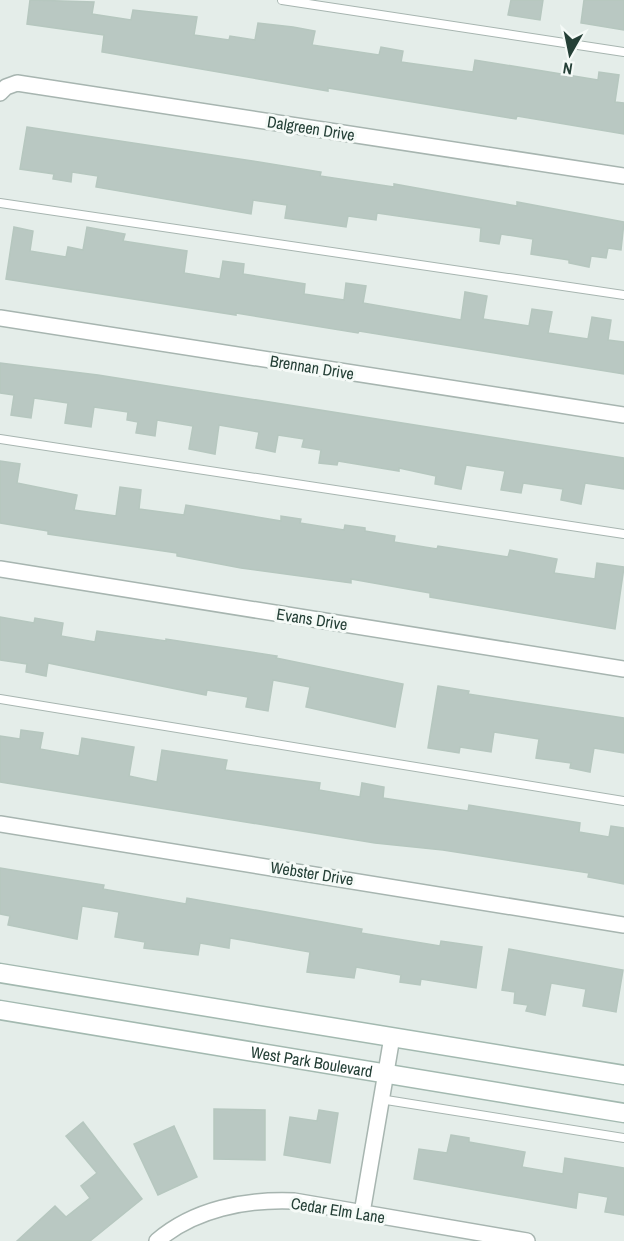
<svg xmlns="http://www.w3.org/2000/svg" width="624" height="1241" viewBox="0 0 624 1241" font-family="'Archivo Narrow',sans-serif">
	<rect width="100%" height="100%" fill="#e4ede9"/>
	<!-- building -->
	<path fill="#b9c8c2" stroke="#b6c7bf" stroke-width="1.5" d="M30 0 94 2 92 14 131 20 133 10 197 17 194 35 229 40 230 36 255 40 258 23 293 27 315 31 312 45 379 55 381 47 403 51 401 62 473 72 475 60 598 80 599 72 619 75 615 102 624 103V134L517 116 516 119 328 88V91L102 52 104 35 27 24Z
		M511 0H543L540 20 508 15Z
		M584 0H624V30L581 23Z
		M27 127 259 162 321 172 320 176 394 187V184L517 206V202L624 222 621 250 608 248 606 258 591 256 589 267 569 263V260L531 254 533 239 501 234 499 244 480 241 481 228 377 213 376 220 348 216 346 227 285 218 287 205 253 200 251 214 96 187 98 176 72 172 71 182 53 179 54 174 20 169Z
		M14 227 33 231 30 251 66 257 68 247 83 250 87 227 125 234 123 241 187 251 184 273 220 279 223 261 244 264 243 274 305 284 304 294 344 300 346 283 366 286 363 303 461 320 465 292 487 296 483 319 529 326 532 309 552 312 548 333 588 339 592 317 611 320 608 340 624 342V374L359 331 358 333 236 313V315L6 279Z
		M0 363 98 375 624 458V489L585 483 581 504 561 500 563 489 523 483 521 493 501 490 505 471 466 465 461 489 435 484 436 476 399 468V471L338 461 337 465 319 463 321 450 302 447 304 439 278 435 275 452 256 448 259 432 219 425 215 454 189 449 193 426 157 420 155 436 136 433 138 422 127 420 128 412 94 407 91 427 65 423 68 403 34 398 31 418 11 415 14 395 0 393Z
		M0 461 20 464 17 483 77 495 74 510 116 516 120 487 141 490 139 509 184 515 186 505 281 521V516L301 519 300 523 344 530 345 525 365 528V531L395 536 394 542 437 549 438 546 508 557 510 550 557 559 554 573 595 579 597 563 624 567 615 629 430 597V593L351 579V583L241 568 177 556V553L48 534V531L0 523Z
		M0 617 34 623 35 618 63 623 61 636 95 642 97 631 166 641V639L277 656 276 658 403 684 395 727 306 707 310 687 273 680 268 711 246 707 248 697 207 690 206 695 48 663 46 676 26 672 27 664 0 660Z
		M438 686 469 691 468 694 624 718V753L594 748 590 772 570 768 571 763 536 758 539 739 494 732 491 752 460 747 459 753 428 748Z
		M21 730 43 733 40 749 79 756 82 738 134 747 129 776 157 782 162 750 227 760 225 770 320 783 319 790 360 797 362 783 384 787 383 798 468 811 469 805 580 823 579 832 609 837 611 826 624 828V884L588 877 589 873 443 850 375 843 0 782V736L20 739Z
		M0 868 104 885 103 889 186 904 187 898 362 929 361 933 440 946 441 941 482 947 476 988 421 979 420 985 400 982 401 975 356 967 354 978 307 972 310 952 230 938 229 948 200 943 198 955 144 948 145 942 115 937 119 912 82 906 77 939 8 925 10 916 0 914Z
		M509 949 623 970 616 1012 583 1006 586 989 551 983 545 1015 526 1011 528 1005 514 1003 515 992 502 990Z
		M214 1109 265 1110V1160L214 1159Z
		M319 1110 338 1113 330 1163 284 1155 290 1117 317 1121Z
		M83 1122 142 1199 90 1241H17L55 1206 66 1217 90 1198 81 1186 97 1173 66 1136Z
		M174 1126 197 1177 158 1195 134 1144Z
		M451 1135 469 1138V1142L525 1152 522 1167 563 1174 565 1158 624 1168V1215L605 1212 608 1197 578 1192 576 1208 414 1179 419 1149 447 1153Z"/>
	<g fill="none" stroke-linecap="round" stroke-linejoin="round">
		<!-- lane casing -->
		<g stroke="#a7b5b0" stroke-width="10">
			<path id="lane" d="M282 0 624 52
				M0 203 624 295
				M0 439 624 534
				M0 699 624 801
				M380 1099 624 1138"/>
		</g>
		<!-- street casing -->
		<g stroke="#a7b5b0" stroke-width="18">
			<path id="street" d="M0 93 6 87 17 83 624 176
				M0 318 624 415
				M0 569 624 669
				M0 824 624 925
				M362 1213 392 1037
				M157 1241C194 1209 246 1199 294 1201L527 1241"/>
		</g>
		<!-- secondary casing -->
		<g stroke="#a3b9b0" stroke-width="21">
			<g id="secondary">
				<path d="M0 973 624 1075"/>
				<path id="s1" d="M0 1010 624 1113"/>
			</g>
		</g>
		<!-- lane -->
		<use href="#lane" stroke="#fff" stroke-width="8"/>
		<!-- street -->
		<use href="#street" stroke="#fff" stroke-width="15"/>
		<!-- secondary -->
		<use href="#secondary" stroke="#fff" stroke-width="18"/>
	</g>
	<g text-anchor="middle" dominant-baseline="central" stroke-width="6" stroke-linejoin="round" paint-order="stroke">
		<!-- street labels -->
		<g font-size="16" fill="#243f36" stroke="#f5faf7">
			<text transform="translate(311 128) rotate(9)">Dalgreen Drive</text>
			<text transform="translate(312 367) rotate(9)">Brennan Drive</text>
			<text transform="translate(312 619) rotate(9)">Evans Drive</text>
			<text transform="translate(312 873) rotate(9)">Webster Drive</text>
			<text stroke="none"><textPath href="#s1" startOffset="316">West Park Boulevard</textPath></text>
			<text transform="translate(338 1210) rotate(9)">Cedar Elm Lane</text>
		</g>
	</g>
	<!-- north arrow -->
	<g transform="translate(570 54) rotate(189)" stroke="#f5faf7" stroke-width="4.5" paint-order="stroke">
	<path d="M0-4.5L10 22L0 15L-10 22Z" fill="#243f36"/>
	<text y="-9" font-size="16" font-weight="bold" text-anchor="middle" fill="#243f36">N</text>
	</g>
</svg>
